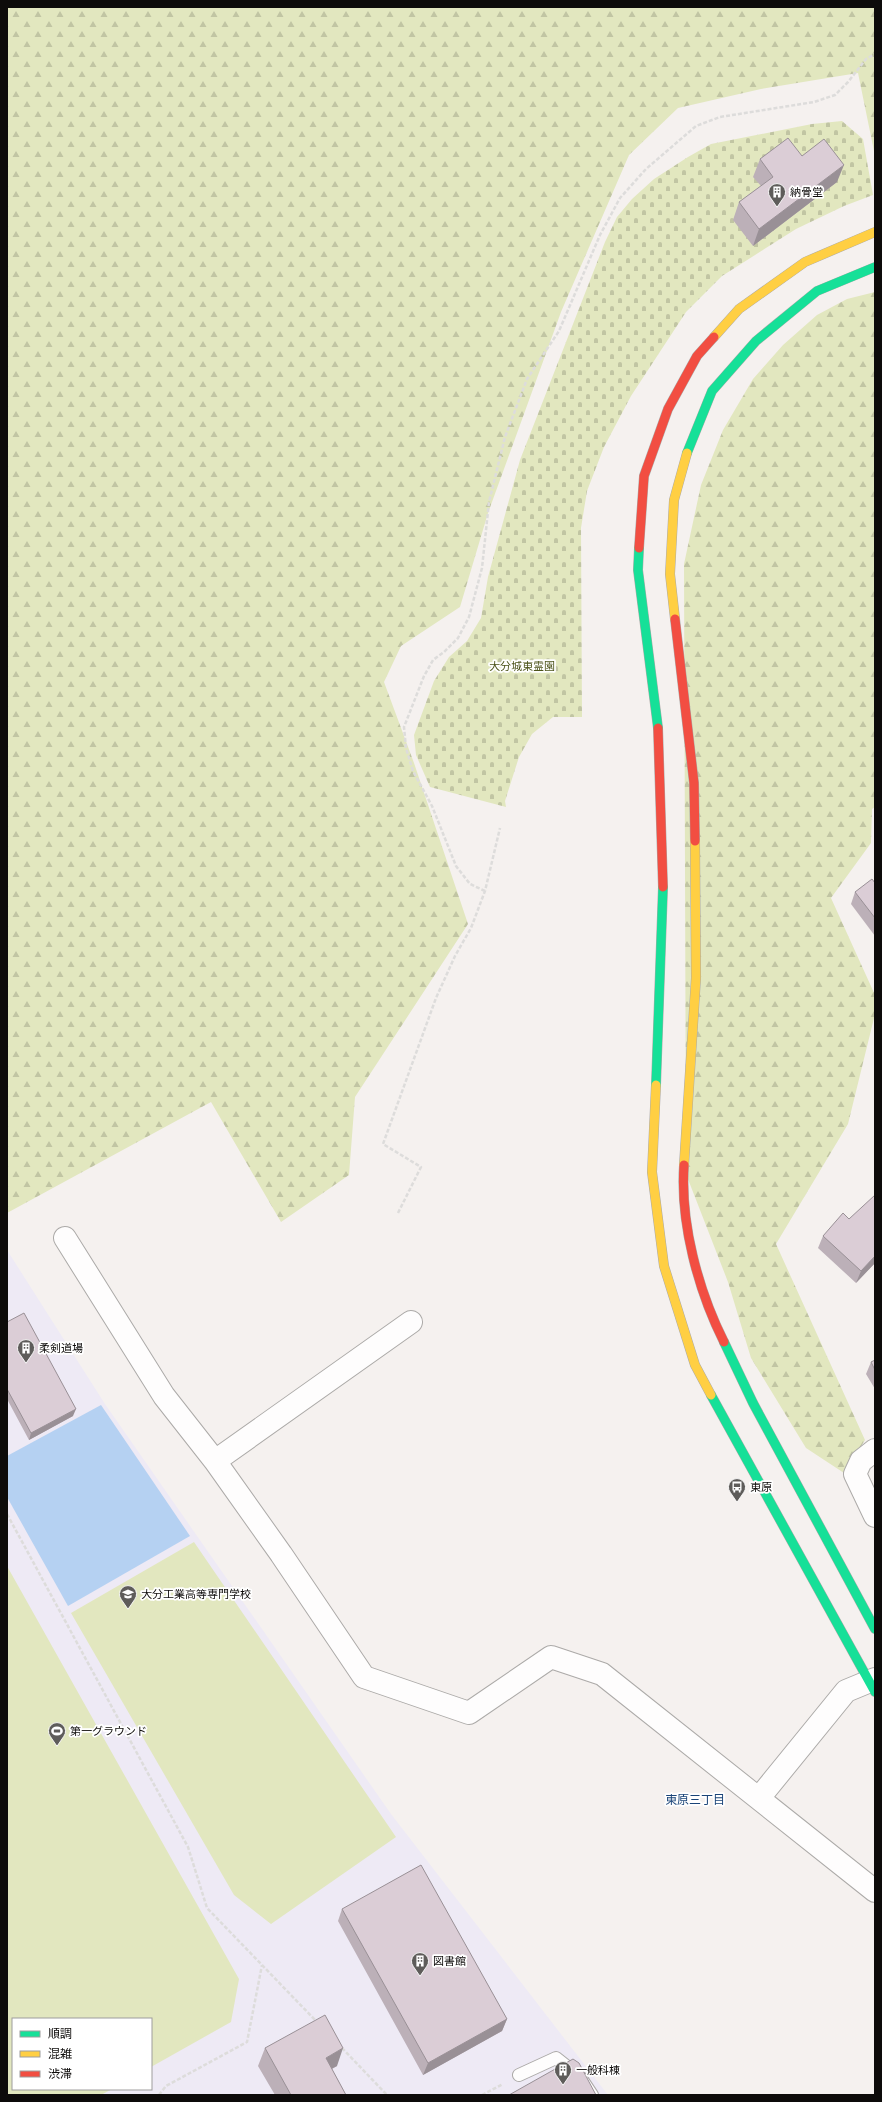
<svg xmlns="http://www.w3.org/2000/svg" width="882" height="2102" viewBox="0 0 882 2102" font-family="Signika,'Noto Sans JP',sans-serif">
	<defs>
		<pattern id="forest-firs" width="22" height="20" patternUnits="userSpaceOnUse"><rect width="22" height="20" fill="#e2e7bf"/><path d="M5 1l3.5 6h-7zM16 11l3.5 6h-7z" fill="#c1c5a3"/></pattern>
		<pattern id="cemetery-stones" width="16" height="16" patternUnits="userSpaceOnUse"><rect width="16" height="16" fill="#e2e7bf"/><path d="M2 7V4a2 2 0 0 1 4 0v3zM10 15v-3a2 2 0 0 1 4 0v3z" fill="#c1c5a3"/></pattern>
	</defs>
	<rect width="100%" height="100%" fill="#f5f1ef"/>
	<!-- education -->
	<path fill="#eeeaf5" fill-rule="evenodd" d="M7 1250 105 1404 391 1814 608 2095H7ZM13 2019H151V2089H13Z"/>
	<!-- green -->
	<path fill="#e2e7bf" d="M194 1542 396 1837 271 1924 234 1895 71 1613Z
		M7 1566 239 1979 231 2022 151 2067V2019H13V2089H112L101 2095H7Z"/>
	<!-- forest -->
	<path fill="url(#forest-firs)" d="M7 7H875V156L858 73 761 89 678 108 629 155 561 312 488 513 460 607 401 646 384 682 414 763 468 924 355 1097 349 1175 281 1222 211 1102 7 1213Z
		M875 292V807L872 809 871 843 831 898 875 995V1014L848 1124 776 1244 865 1440 844 1473 806 1448 751 1358 728 1282 686 1174 684 564 701 485 723 430 753 379 783 345 817 315 847 299Z"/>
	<!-- cemetery -->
	<path fill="url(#cemetery-stones)" d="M842 121 863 139 873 195 844 206 796 229 722 276 686 312 631 396 604 447 587 491 581 528 582 717H553L532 734 519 757 505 801 506 807 430 787 416 755 414 735 434 681 449 657 467 641 481 618 488 577 520 460 605 242 617 217 632 199 654 179 688 157 711 144 812 124Z"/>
	<!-- water -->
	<path fill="#b5d1f2" d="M101 1405 190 1536 68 1606 7 1497V1456Z"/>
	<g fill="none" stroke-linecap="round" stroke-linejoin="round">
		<!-- lane casing -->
		<g stroke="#acaaa8" stroke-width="14">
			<path id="lane" d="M519 2075 556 2058 580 2077 592 2095"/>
		</g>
		<!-- street casing -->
		<g stroke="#acaaa8" stroke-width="24">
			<path id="street" d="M65 1238 164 1396 215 1461 281 1554 364 1677 469 1713 551 1657 602 1674 875 1891
				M875 1450 861 1461 855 1474 875 1516
				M215 1461 411 1322
				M759 1798 846 1691 875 1679"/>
		</g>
		<!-- fast casing -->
		<g stroke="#acaaa8" stroke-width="10">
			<path id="fast" d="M687 453 712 391 756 341 817 291 875 267
				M639 548 638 570 658 728
				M656 1085 663 887
				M724 1342 753 1403 875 1629
				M711 1395 875 1692"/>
		</g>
		<!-- slow casing -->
		<g stroke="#acaaa8" stroke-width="10">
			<path id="slow" d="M714 337 739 309 805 262 875 232
				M675 619 670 574 674 500 687 453
				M656 1085 652 1172 664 1266 695 1365 711 1395
				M684 1165 696 978 695 841"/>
		</g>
		<!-- jam casing -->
		<g stroke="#acaaa8" stroke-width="10">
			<path id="jam" d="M639 548 644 476 668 409 697 356 714 337
				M675 619 694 783 695 841
				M658 728 663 887
				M684 1165C680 1223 698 1290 724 1342"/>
		</g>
		<!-- path -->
		<path stroke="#dddcdb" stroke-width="2.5" stroke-dasharray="4 2" stroke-linecap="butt" d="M485 891 470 884 456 866 432 806 413 771 406 748 404 727 424 676 433 660 444 652 458 638 469 617 482 568 489 502 505 437 527 379 559 331 600 235 620 198 646 169 696 126 720 117 814 102 835 95 848 82 866 59 875 54
			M398 1213 421 1167 383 1144 436 998 455 956 471 928 485 891 500 828
			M7 1514 188 1847 207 1908 317 2022
			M342 2048 387 2095
			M159 2095 166 2086 247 2042 262 1965
			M482 2095 503 2084"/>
		<!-- lane -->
		<use href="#lane" stroke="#fefdfd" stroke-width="12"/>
		<!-- street -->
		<use href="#street" stroke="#fefdfd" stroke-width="22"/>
		<!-- fast -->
		<use href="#fast" stroke="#16e098" stroke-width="9"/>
		<!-- slow -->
		<use href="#slow" stroke="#ffcf43" stroke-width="9"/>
		<!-- jam -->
		<use href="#jam" stroke="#f24e42" stroke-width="9"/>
	</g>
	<!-- wall -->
	<path fill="#bcb0b8" d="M802 156 837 182 753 246 733 220 739 202 761 186 753 177 760 159Z
		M875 883V936L851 904 855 892Z
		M849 1219 875 1263 856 1283 818 1248 823 1236Z
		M7 1322 73 1416 29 1440 7 1399Z
		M875 1360V1389L866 1374 871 1362Z
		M342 1909 507 2019 502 2031 423 2075 338 1921Z
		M265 2048 337 2066 332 2069 346 2095H275L258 2066Z"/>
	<!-- shaded-wall -->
	<path fill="#999096" d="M844 165 837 182 753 246 759 229Z
		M875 1256V1263L856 1283 861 1271Z
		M76 1409 73 1416 29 1440 31 1433Z
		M507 2019 502 2031 423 2075 428 2063Z
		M343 2048 337 2066 319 2075 326 2058Z"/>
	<!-- building -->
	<path fill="#dbcdd6" stroke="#999096" d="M788 138 802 156 824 139 844 165 759 229 739 202 773 177 760 159Z
		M872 879 875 883V918L855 892Z
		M875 1195V1256L861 1271 823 1236 843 1213 849 1219Z
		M24 1313 76 1409 31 1433 7 1389V1322Z
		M875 1360V1370L871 1362Z
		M421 1865 507 2019 428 2063 342 1909Z
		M325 2015 343 2048 326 2058 346 2095H291L265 2048Z
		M573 2059 579 2063 596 2095H509Z"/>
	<!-- icons -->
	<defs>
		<g id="building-pin" transform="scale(0.9)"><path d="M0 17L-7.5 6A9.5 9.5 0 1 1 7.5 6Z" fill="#5e5c5a" stroke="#fff"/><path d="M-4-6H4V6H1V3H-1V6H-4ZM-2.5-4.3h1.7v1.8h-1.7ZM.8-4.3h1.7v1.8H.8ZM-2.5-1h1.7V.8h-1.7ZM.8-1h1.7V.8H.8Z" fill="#fff"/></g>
		<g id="bus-pin" transform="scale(0.9)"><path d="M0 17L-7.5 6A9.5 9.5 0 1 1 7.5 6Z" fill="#5e5c5a" stroke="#fff"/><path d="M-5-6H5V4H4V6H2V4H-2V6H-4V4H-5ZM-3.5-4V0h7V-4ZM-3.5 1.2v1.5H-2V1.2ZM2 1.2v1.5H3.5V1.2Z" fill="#fff"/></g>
		<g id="school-pin" transform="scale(0.9)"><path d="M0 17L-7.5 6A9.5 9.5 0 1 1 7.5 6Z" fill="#5e5c5a" stroke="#fff"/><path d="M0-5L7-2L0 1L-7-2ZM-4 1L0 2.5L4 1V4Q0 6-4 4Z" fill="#fff"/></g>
		<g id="stadium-pin" transform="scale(0.9)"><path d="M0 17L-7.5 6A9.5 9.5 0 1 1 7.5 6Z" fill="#5e5c5a" stroke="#fff"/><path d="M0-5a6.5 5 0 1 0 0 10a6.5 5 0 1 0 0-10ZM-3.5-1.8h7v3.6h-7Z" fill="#fff"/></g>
	</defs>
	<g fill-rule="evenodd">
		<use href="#building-pin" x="777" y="192"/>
		<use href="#building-pin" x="26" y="1348"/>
		<use href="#bus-pin" x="737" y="1487"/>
		<use href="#school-pin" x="128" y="1594"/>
		<use href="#stadium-pin" x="57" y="1731"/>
		<use href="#building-pin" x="420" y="1961"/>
		<use href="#building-pin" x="563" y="2070"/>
	</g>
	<g text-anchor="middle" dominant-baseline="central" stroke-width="3.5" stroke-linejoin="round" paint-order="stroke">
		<!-- poi labels -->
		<g font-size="11" fill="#0d0b0a" stroke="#fff" text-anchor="start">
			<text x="790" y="192">納骨堂</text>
			<text x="39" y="1348">柔剣道場</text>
			<text x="750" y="1487">東原</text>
			<text x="141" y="1594">大分工業高等専門学校</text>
			<text x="70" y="1731">第一グラウンド</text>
			<text x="433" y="1961">図書館</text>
			<text x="576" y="2070">一般科棟</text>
		</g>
		<!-- park labels -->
		<g font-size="11" fill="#4c531a" stroke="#fff">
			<text x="522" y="666">大分城東霊園</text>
		</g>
		<!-- neighbourhood labels -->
		<g font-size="12" fill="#1a4478" stroke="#fff">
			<text x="695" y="1800">東原三丁目</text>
		</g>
	</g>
	<!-- border -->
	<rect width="882" height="2102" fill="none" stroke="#0d0b0a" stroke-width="16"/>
	<!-- legend -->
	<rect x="12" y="2018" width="140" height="72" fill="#ffffff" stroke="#9e9d9d"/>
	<rect x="20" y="2031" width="20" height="6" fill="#16e098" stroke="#9e9d9d"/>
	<text x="48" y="2038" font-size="12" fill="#0d0b0a">順調</text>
	<rect x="20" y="2051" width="20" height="6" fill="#ffcf43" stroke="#9e9d9d"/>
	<text x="48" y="2058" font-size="12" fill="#0d0b0a">混雑</text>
	<rect x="20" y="2071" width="20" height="6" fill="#f24e42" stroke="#9e9d9d"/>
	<text x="48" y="2078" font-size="12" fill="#0d0b0a">渋滞</text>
</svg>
